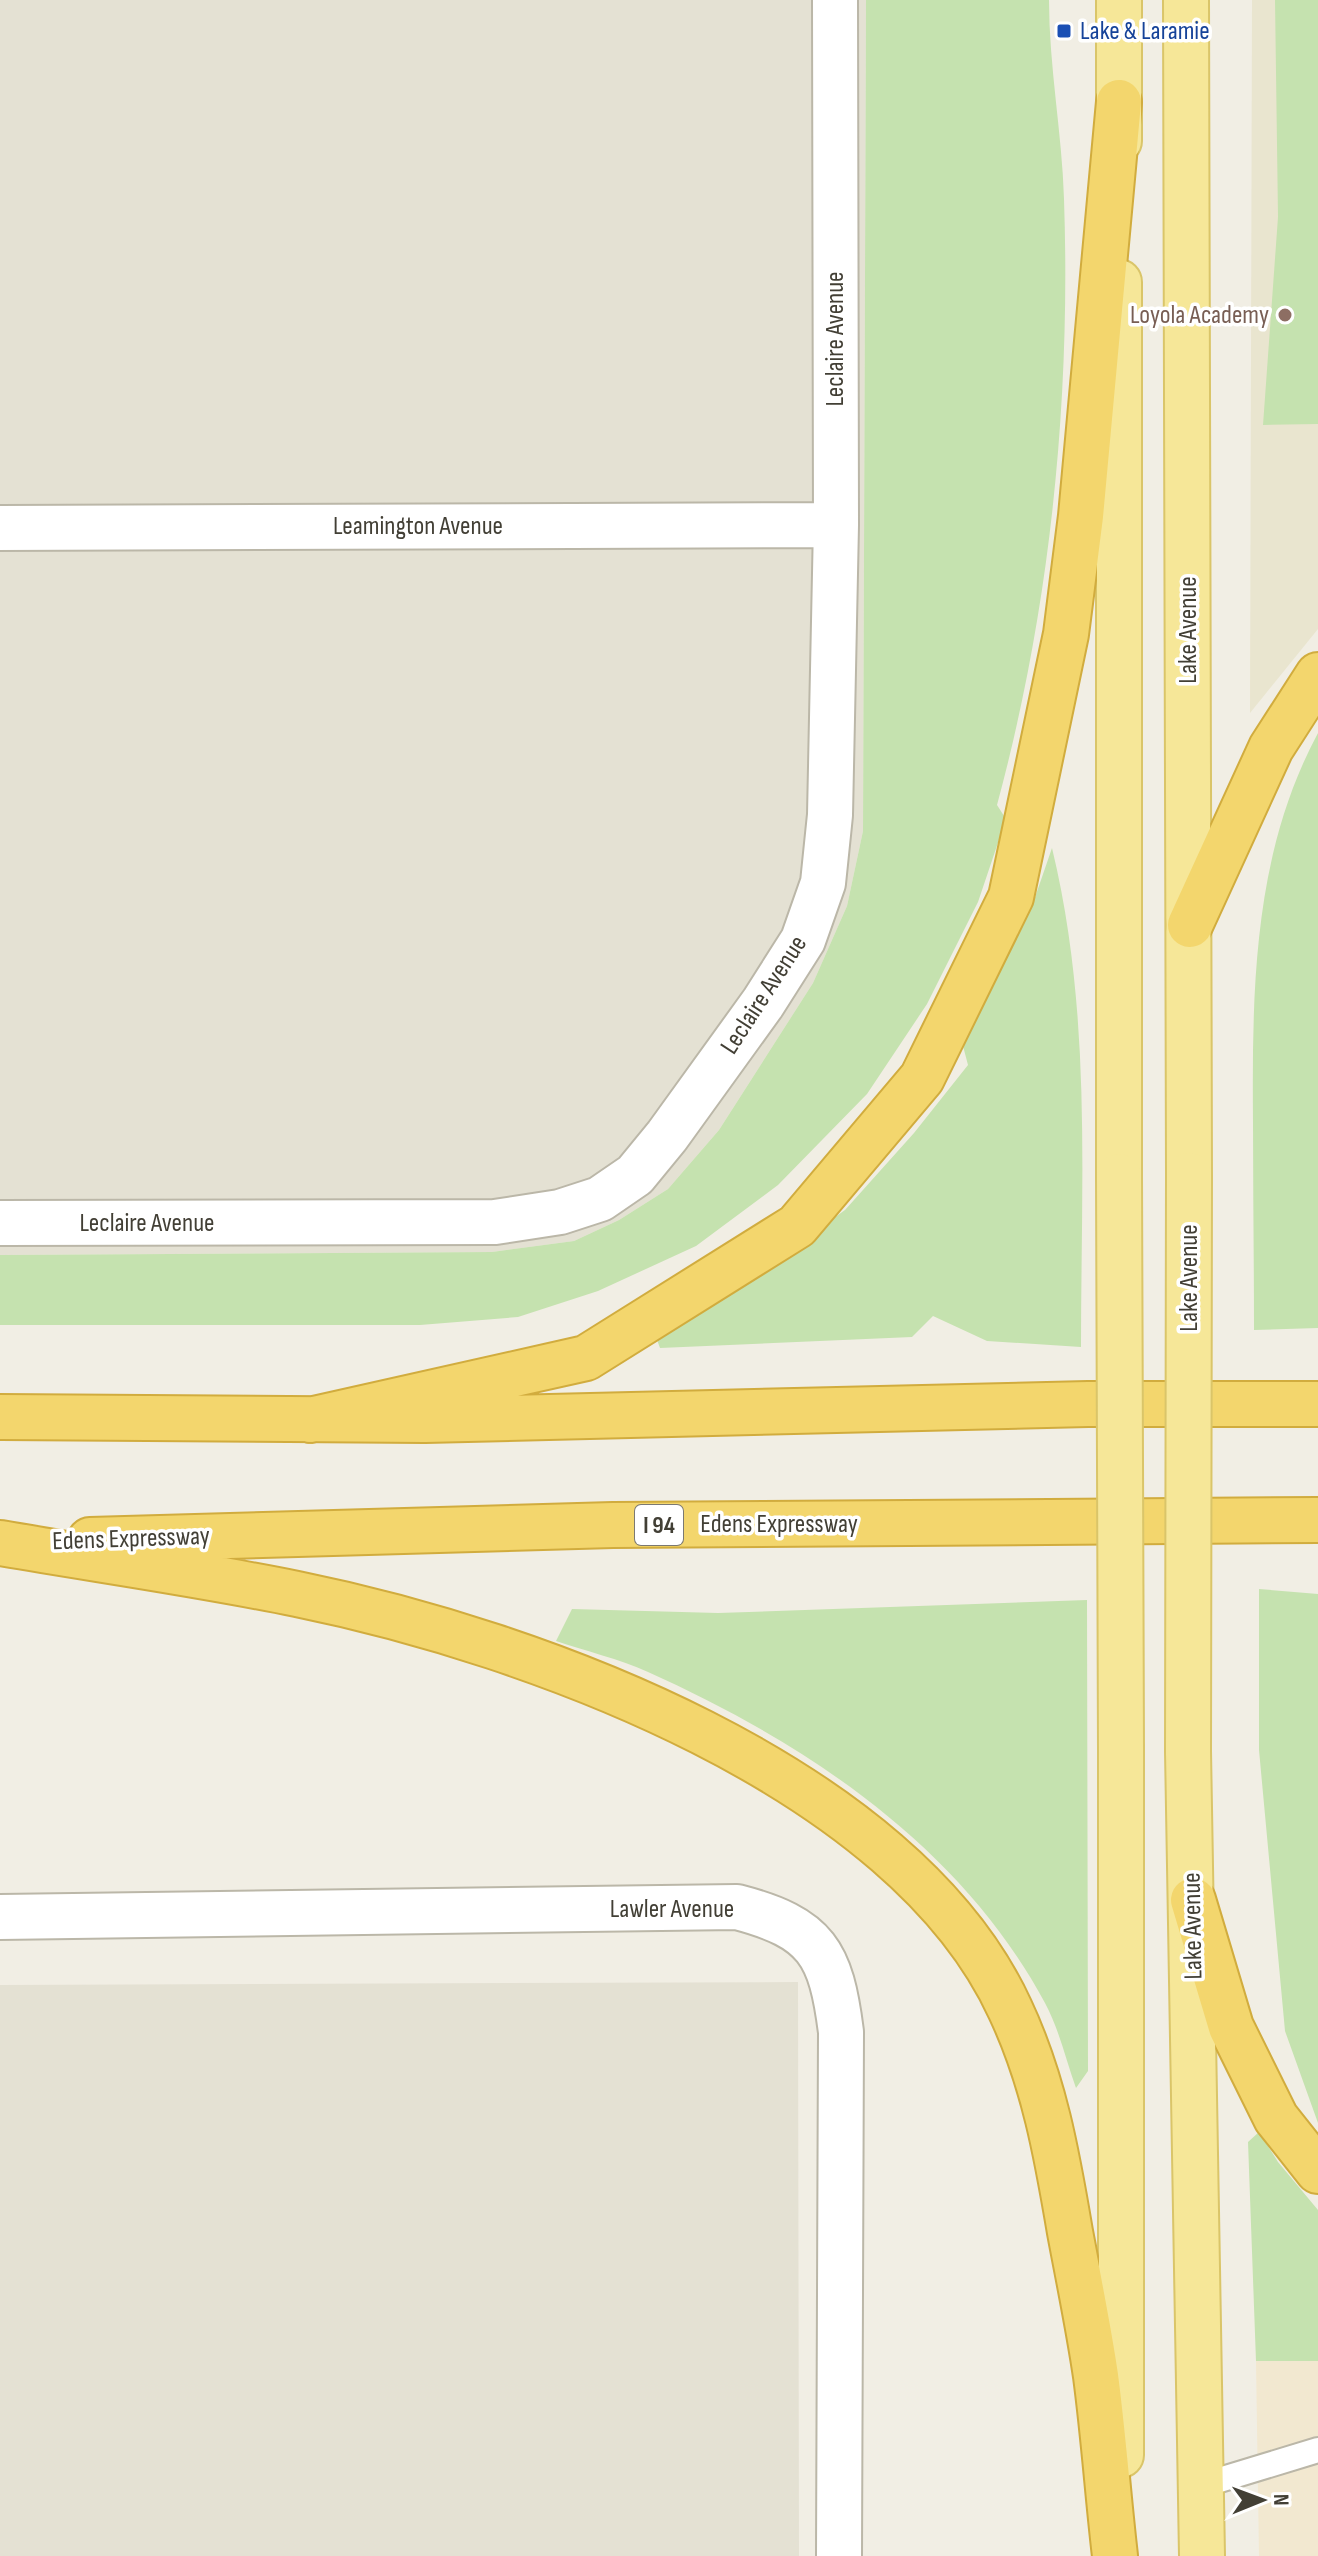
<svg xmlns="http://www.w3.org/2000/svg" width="1318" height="2556" viewBox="0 0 1318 2556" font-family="'Sofia Sans Condensed',sans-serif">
	<rect width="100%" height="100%" fill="#f1eee4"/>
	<!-- residential -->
	<path fill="#e4e1d3" d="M0 0H866L863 831 847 906 813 983 719 1130 668 1189 619 1220 574 1241 492 1252 0 1255Z
		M798 1982 799 2556H0V1985Z"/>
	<!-- commercial -->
	<path fill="#f2e8d0" d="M1256 2361H1318V2556H1259Z"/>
	<!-- education -->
	<path fill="#e9e5cf" d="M1252 0H1318V629L1250 713Z"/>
	<!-- green -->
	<path fill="#c5e2af" d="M866 0H1049C1049 67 1062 133 1064 199 1071 402 1050 609 997 805L1006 819 978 902 927 1004 867 1094 778 1185 696 1246 598 1291 518 1317 420 1325H0V1255L492 1252 574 1241 619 1220 668 1189 719 1130 813 983 847 906 863 831Z
		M1275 0H1318V424L1263 425 1278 217Z
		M1318 733V1328L1254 1330C1254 1261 1253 1192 1253 1123 1252 989 1253 854 1318 733Z
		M1052 848C1092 1013 1081 1178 1081 1347L987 1341 933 1316 912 1337 660 1348 652 1326 703 1301 711 1306 845 1210 914 1133 968 1065 963 1046 1031 909Z
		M1259 1589 1318 1594V2123L1285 2031 1259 1750Z
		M1087 1600 1088 2071 1076 2088C1066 2060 1059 2029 1045 2003 961 1846 806 1743 648 1672 619 1659 586 1651 556 1641L572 1609 718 1613Z
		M1259 2132 1278 2162 1318 2210V2361H1256L1248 2142Z"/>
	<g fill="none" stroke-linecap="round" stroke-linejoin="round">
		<!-- service casing -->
		<g stroke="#bbb7a8" stroke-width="28">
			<path id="service" d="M1203 2485 1318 2450"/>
		</g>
		<!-- minor casing -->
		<g stroke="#bbb7a8" stroke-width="48">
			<path id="minor" d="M0 528 836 525
				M0 1223 495 1222 560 1212 600 1199 635 1175 667 1136 763 1003 803 940 823 883 830 815 836 525 835 0"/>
		</g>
		<!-- tertiary casing -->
		<g stroke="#bbb7a8" stroke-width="48">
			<path id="tertiary" d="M0 1917 737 1907C817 1928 831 1953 841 2032L839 2556"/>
		</g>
		<!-- primary casing -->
		<g stroke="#dac569" stroke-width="48">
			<path id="primary" d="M1186 0 1189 1175
				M1119 141V0
				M1119 282V1176
				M1188 1751 1202 2556
				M1121 2455V1749"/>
		</g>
		<!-- motorway casing -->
		<g stroke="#d1ac3e" stroke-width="48">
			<path id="motorway" d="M1190 925 1271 748 1318 675
				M0 1417 425 1420 1088 1404H1318
				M310 1420 586 1358 797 1226 922 1078 1011 897 1066 634 1081 516 1119 102
				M90 1540 613 1525 1318 1520
				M0 1543C99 1560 199 1574 297 1594 533 1642 903 1776 1010 2009 1044 2081 1057 2155 1070 2232 1079 2280 1089 2328 1096 2376 1104 2436 1108 2496 1115 2556
				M1193 1900 1231 2027 1276 2118 1318 2171"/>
		</g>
		<!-- service -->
		<use href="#service" stroke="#fff" stroke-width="24"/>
		<!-- minor -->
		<use href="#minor" stroke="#fff" stroke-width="44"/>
		<!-- tertiary -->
		<use href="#tertiary" stroke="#fff" stroke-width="44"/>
		<!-- primary -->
		<use href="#primary" stroke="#f6e798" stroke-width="44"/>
		<!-- motorway -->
		<use href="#motorway" stroke="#f3d66d" stroke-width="44"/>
		<!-- primary-bridge casing -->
		<g stroke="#dac569" stroke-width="48" stroke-linecap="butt">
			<path id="primary-bridge" d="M1119 1176 1121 1749
				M1188 1751 1189 1175"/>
		</g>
		<!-- primary-bridge -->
		<use href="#primary-bridge" stroke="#f6e798" stroke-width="44"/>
	</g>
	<!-- markers -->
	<rect fill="#1a4fb4" stroke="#fff" stroke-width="3" x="1056" y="23" width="16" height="16" rx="4"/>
	<circle fill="#8d6e63" stroke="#fff" stroke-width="3" cx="1285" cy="315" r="8"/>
	<g text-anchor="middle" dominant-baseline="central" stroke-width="7" stroke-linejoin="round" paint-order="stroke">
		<!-- shield labels -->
		<rect fill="#fff" stroke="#7b7972" stroke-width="2" x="635" y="1505" width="48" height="40" rx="6"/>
		<g font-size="24" font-weight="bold" fill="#423f35">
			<text x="659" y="1525">I 94</text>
		</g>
		<!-- transit labels -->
		<g font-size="26" fill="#164399" stroke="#fff" text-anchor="start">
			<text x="1080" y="31">Lake &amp; Laramie</text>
		</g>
		<!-- education labels -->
		<g font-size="26" fill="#785e54" stroke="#fff" text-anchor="end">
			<text x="1269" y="315">Loyola Academy</text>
		</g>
		<!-- street labels -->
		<g font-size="26" fill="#423f35" stroke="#fff">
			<text transform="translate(835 339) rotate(-90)">Leclaire Avenue</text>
			<text x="418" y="526">Leamington Avenue</text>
			<text transform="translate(1188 630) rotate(-90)">Lake Avenue</text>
			<text transform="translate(764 995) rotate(-57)">Leclaire Avenue</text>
			<text x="147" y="1223">Leclaire Avenue</text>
			<text transform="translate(1189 1278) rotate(-90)">Lake Avenue</text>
			<text x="779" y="1524">Edens Expressway</text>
			<text transform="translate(131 1539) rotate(-2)">Edens Expressway</text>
			<text x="672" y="1909">Lawler Avenue</text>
			<text transform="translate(1193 1926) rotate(-91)">Lake Avenue</text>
		</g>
	</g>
	<!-- north arrow -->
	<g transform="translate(1262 2500) rotate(89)" stroke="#ffffff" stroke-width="6" paint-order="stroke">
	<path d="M0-6L14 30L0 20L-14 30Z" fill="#423f35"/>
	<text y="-12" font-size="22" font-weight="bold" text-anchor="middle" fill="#423f35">N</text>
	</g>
</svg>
